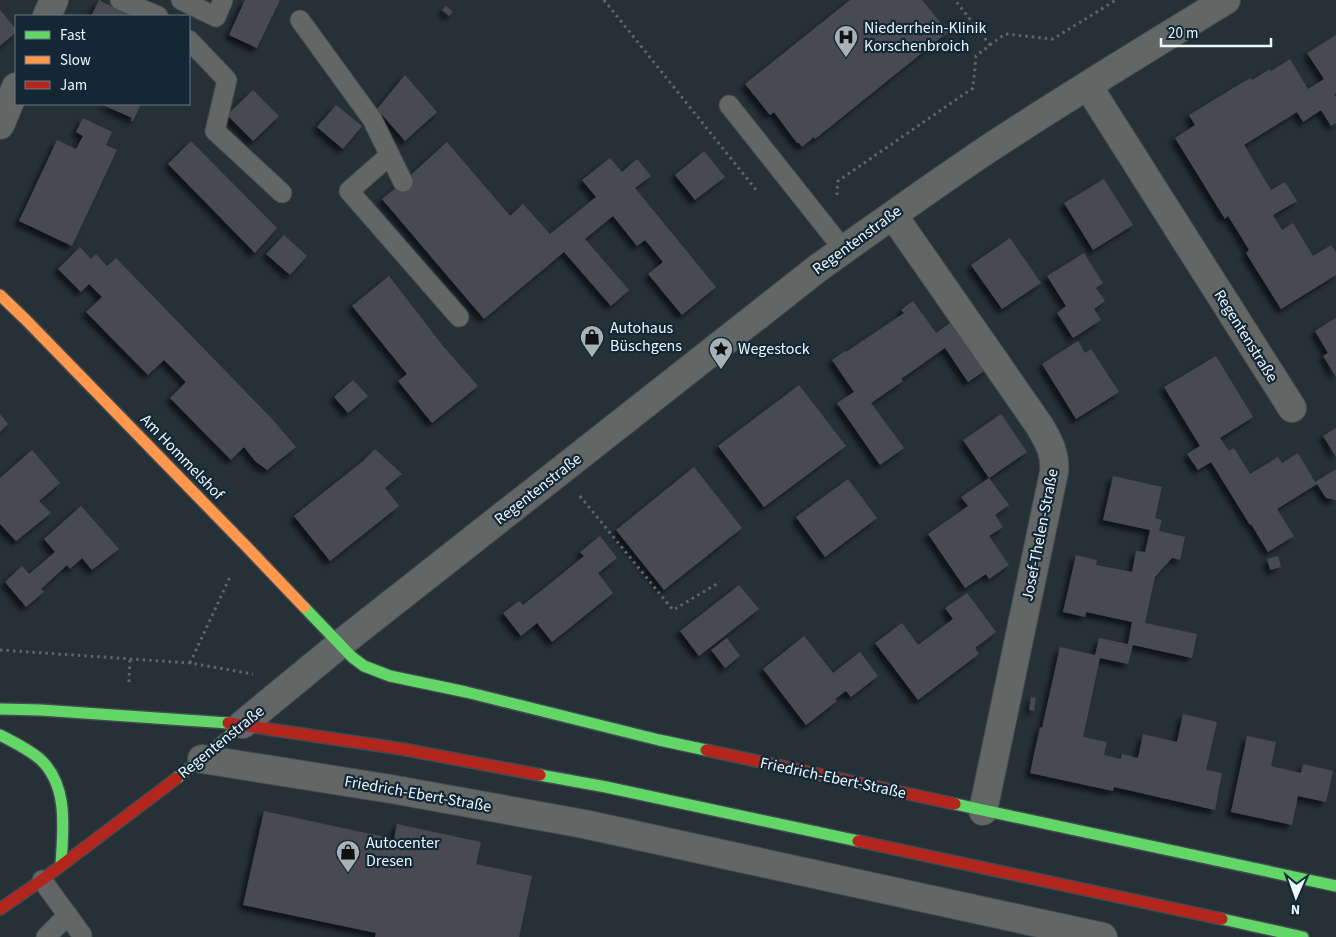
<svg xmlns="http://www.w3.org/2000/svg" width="1336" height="937" viewBox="0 0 1336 937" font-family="'Source Sans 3',sans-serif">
	<defs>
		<filter id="shadow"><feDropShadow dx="-4.5" dy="4.5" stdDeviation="2.5" flood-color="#0009"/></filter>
	</defs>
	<rect width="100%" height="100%" fill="#253037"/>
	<!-- building -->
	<path fill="#4a4a51" filter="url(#shadow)" d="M99 0H101L100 1 133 16H91Z
		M245 0H280L257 48 229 35Z
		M850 0H922L948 32 815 139 814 137 802 147 799 143H797L774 112 770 115 745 84Z
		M446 6 453 12 449 16 442 10Z
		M0 10 16 29 15 33 0 46Z
		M1336 35V93L1334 94 1336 97V123L1331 126 1321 110 1303 122 1297 112 1244 145 1271 190 1285 182 1297 201 1273 215 1282 230 1293 223 1313 256 1331 245 1336 252V275L1281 309 1246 253 1249 250 1240 235 1228 216 1225 219 1175 138 1195 125 1189 115 1245 81 1251 78 1252 80 1270 69 1271 71 1290 59 1308 89 1324 79 1307 53Z
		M405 75 437 112 405 141 377 109Z
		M253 90 279 116 253 141 227 115Z
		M101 104H141L133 121H131L132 118Z
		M336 105 362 126 343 149 317 127Z
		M83 118 112 132 106 145 117 150 72 246 19 221 57 140 76 149 83 136 76 132Z
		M191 141 277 228 255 253 168 164Z
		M447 142 510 216 523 204 550 234 596 197 582 180 610 158 622 172 637 159 651 176 635 188 716 287 682 315 648 274 663 262 645 240 637 246 613 216 585 239 629 290 611 306 564 252 484 319 382 199 403 182Z
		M704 151 725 177 695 200 675 175Z
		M1104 179 1133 225 1093 250 1064 203Z
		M284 235 307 256 290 275 266 254Z
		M1010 238 1041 283 1002 309 971 265Z
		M80 247 91 259 96 254 107 266 116 258 273 420 296 447 267 470 255 461 244 447 231 460 170 398 186 382 164 360 148 375 86 312 102 297 89 284 81 292 58 269Z
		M1084 253 1103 283 1096 288 1105 301 1094 309 1101 320 1073 338 1057 313 1066 306 1047 276Z
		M389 276 443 346 478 386 432 423 398 381 407 374 352 306Z
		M913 301 936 333 953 321 987 369 968 382 945 348 901 379 903 381 871 403 904 448 880 465 837 403 854 392 832 360 845 351 846 352 904 313 901 310Z
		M1336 318V377L1323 356 1328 353 1315 331Z
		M1078 341 1085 353 1091 349 1119 392 1076 419 1042 364Z
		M1216 356 1253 417 1220 438 1229 451 1234 448 1250 474 1278 457 1282 463 1298 453 1315 482 1336 469V500L1326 498 1317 484 1277 509 1294 536 1268 552 1251 524 1250 525 1211 462 1198 470 1187 454 1200 446 1164 387Z
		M353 380 368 396 348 413 334 397Z
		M799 385 846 446 764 507 718 446Z
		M0 414 8 424 0 432Z
		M1001 414 1027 452 989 478 963 440Z
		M1336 428V457L1323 436Z
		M375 449 402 474 385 488 399 506 330 561 294 516 363 461Z
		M32 450 60 483 39 501 51 513 16 541 0 524V478Z
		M694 467 742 528 664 590 616 530Z
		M1113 476 1162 487 1155 518 1162 520 1159 531 1185 537 1180 560 1172 558 1155 577 1145 623 1197 634 1192 658 1133 645 1128 664 1100 658 1083 737 1107 742 1104 755 1121 759 1122 754 1138 758 1143 734 1177 742 1183 714 1217 722 1206 770 1222 773 1215 810 1114 787 1113 791 1030 773 1040 727 1042 728 1060 647 1095 655 1099 638 1128 644 1132 622 1086 612 1085 617 1063 612 1076 555 1097 560 1096 565 1132 572 1136 551 1145 552 1150 530 1103 520Z
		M989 478 1009 505 995 515 1003 527 989 536 1009 565 989 579 986 574 965 588 928 534 968 506 961 497Z
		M848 479 877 518 825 557 796 517Z
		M81 506 119 549 92 570 82 558 70 569 67 565 41 589 44 592 26 607 5 582 22 566 29 574 55 552 44 539Z
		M600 536 617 558 598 573 613 593 552 642 537 623 521 636 503 613 519 601 523 605 552 582 584 556 580 552Z
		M1278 556 1281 567 1270 570 1267 559Z
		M739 585 759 609 699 656 680 631Z
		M967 593 996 632 975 648 979 654 918 700 875 643 902 623 918 645 953 619 945 608Z
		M804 636 833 673 860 652 878 676 851 697 846 691 835 699 837 701 806 725 763 669Z
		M727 638 740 656 725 668 711 650Z
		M1031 697 1036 698 1034 711 1029 710Z
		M1247 736 1276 742 1271 766 1301 773 1303 764 1333 771 1326 802 1298 796 1292 825 1231 812Z
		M264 811 394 839 397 824 481 842 476 864 532 876 519 937H375L376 933 243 905Z"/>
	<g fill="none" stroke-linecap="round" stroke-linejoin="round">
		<!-- lane casing -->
		<g stroke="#434b51" stroke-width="21">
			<path id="lane" d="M120 0 158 16
				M181 0 216 17 223 0
				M300 20 372 119 403 182
				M189 40 227 80 215 131 282 193
				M729 105 844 250
				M390 155 349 191 459 317
				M42 880 82 935
				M46 937 68 915"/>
		</g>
		<!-- street casing -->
		<g stroke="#434b51" stroke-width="30">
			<path id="street" d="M47 16 54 0
				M1088 86 1292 408
				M0 125 16 87
				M893 215 1039 425C1048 440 1056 454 1054 472L983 811
				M243 724 339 645 818 268C871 230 925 192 979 155 1060 101 1143 51 1226 0
				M202 759 391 789 584 824 1103 937"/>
		</g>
		<!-- fast casing -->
		<g stroke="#434b51" stroke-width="14">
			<path id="fast" d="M304 607 352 657 364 666 390 676 466 692 659 740 706 750
				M0 709 41 710 228 723
				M0 735C14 742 28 749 40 759 69 786 63 829 61 865
				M540 775 606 787 858 841
				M177 778 202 759 243 724
				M955 804 1336 886
				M1222 919 1303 937"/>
		</g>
		<!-- slow casing -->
		<g stroke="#434b51" stroke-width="14">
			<path id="slow" d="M0 295 26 320 245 545 304 607"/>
		</g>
		<!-- jam casing -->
		<g stroke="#434b51" stroke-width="14">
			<path id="jam" d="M228 723 402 749 540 775
				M706 750 955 804
				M858 841 1222 919
				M0 909 42 880 177 778"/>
		</g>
		<!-- path -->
		<path stroke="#616769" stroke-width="3" stroke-dasharray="2.5 4" stroke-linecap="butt" d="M604 0 757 191
			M990 45 1005 34 1053 39 1116 0
			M837 195 838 181 973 88 976 56 990 45 955 0
			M580 496 673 610 720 582
			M0 650 190 663 253 674
			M190 663 230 577
			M129 682 130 658"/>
		<!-- lane -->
		<use href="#lane" stroke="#626766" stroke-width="19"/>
		<!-- street -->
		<use href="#street" stroke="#626766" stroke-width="28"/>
		<!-- fast -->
		<use href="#fast" stroke="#63d668" stroke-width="11"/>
		<!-- slow -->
		<use href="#slow" stroke="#ff974d" stroke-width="11"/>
		<!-- jam -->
		<use href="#jam" stroke="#b3261e" stroke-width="11"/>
	</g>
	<!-- icons -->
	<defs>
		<g id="hospital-pin" transform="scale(1.25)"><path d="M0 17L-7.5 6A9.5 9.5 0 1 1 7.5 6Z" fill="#a6b1b8" stroke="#132735"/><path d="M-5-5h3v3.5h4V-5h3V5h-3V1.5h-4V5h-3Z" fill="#111"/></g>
		<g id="shop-pin" transform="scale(1.25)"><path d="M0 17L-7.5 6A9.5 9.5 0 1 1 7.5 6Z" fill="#a6b1b8" stroke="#132735"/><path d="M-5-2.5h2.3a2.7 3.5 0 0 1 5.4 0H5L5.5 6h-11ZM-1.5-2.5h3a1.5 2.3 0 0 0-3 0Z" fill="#111"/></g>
		<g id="sight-pin" transform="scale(1.25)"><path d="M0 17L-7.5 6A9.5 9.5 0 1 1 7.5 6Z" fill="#a6b1b8" stroke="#132735"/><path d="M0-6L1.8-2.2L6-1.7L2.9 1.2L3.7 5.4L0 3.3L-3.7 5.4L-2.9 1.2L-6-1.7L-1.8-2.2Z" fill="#111"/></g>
	</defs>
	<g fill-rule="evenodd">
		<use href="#hospital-pin" x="846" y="37"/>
		<use href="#shop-pin" x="592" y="337"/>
		<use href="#sight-pin" x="721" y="349"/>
		<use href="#shop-pin" x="348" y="852"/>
	</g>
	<g text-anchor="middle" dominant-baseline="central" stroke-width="4.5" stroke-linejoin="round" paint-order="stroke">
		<!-- poi labels -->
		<g font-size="16" fill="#ecf6fd" stroke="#132735" text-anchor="start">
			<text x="864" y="28">Niederrhein-Klinik<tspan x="864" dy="18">Korschenbroich</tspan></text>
			<text x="610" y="328">Autohaus<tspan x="610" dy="18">Büschgens</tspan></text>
			<text x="738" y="349">Wegestock</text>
			<text x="366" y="843">Autocenter<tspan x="366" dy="18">Dresen</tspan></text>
		</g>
		<!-- street labels -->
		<g font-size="16" fill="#ecf6fd" stroke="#132735">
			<text transform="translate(857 240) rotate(-36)">Regentenstraße</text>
			<text transform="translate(1246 336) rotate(58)">Regentenstraße</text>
			<text transform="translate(182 457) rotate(46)">Am Hommelshof</text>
			<text transform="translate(538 489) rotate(-38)">Regentenstraße</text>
			<text transform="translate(1040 535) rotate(-79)">Josef-Thelen-Straße</text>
			<text transform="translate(221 742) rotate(-39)">Regentenstraße</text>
			<text transform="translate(833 778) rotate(12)">Friedrich-Ebert-Straße</text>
			<text transform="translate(418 794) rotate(10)">Friedrich-Ebert-Straße</text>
		</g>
	</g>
	<!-- legend -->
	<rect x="15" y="15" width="175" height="90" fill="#132735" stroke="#6a7a85"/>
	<rect x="25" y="31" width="25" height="8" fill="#63d668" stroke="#6a7a85"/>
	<text x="60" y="40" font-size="15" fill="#ecf6fd">Fast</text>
	<rect x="25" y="56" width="25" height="8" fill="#ff974d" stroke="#6a7a85"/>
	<text x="60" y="65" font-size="15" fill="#ecf6fd">Slow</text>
	<rect x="25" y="81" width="25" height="8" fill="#b3261e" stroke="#6a7a85"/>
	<text x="60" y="90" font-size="15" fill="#ecf6fd">Jam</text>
	<!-- north arrow -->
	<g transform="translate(1296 897) rotate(182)" stroke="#132735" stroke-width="4" paint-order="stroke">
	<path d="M0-4L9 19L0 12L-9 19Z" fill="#ecf6fd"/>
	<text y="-8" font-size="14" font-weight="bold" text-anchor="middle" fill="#ecf6fd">N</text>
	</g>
	<!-- scale -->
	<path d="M1161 38v8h110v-8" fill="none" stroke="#ecf6fd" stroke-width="2.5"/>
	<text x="1168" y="38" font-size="15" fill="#ecf6fd" stroke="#132735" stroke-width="4" paint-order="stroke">20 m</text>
</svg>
